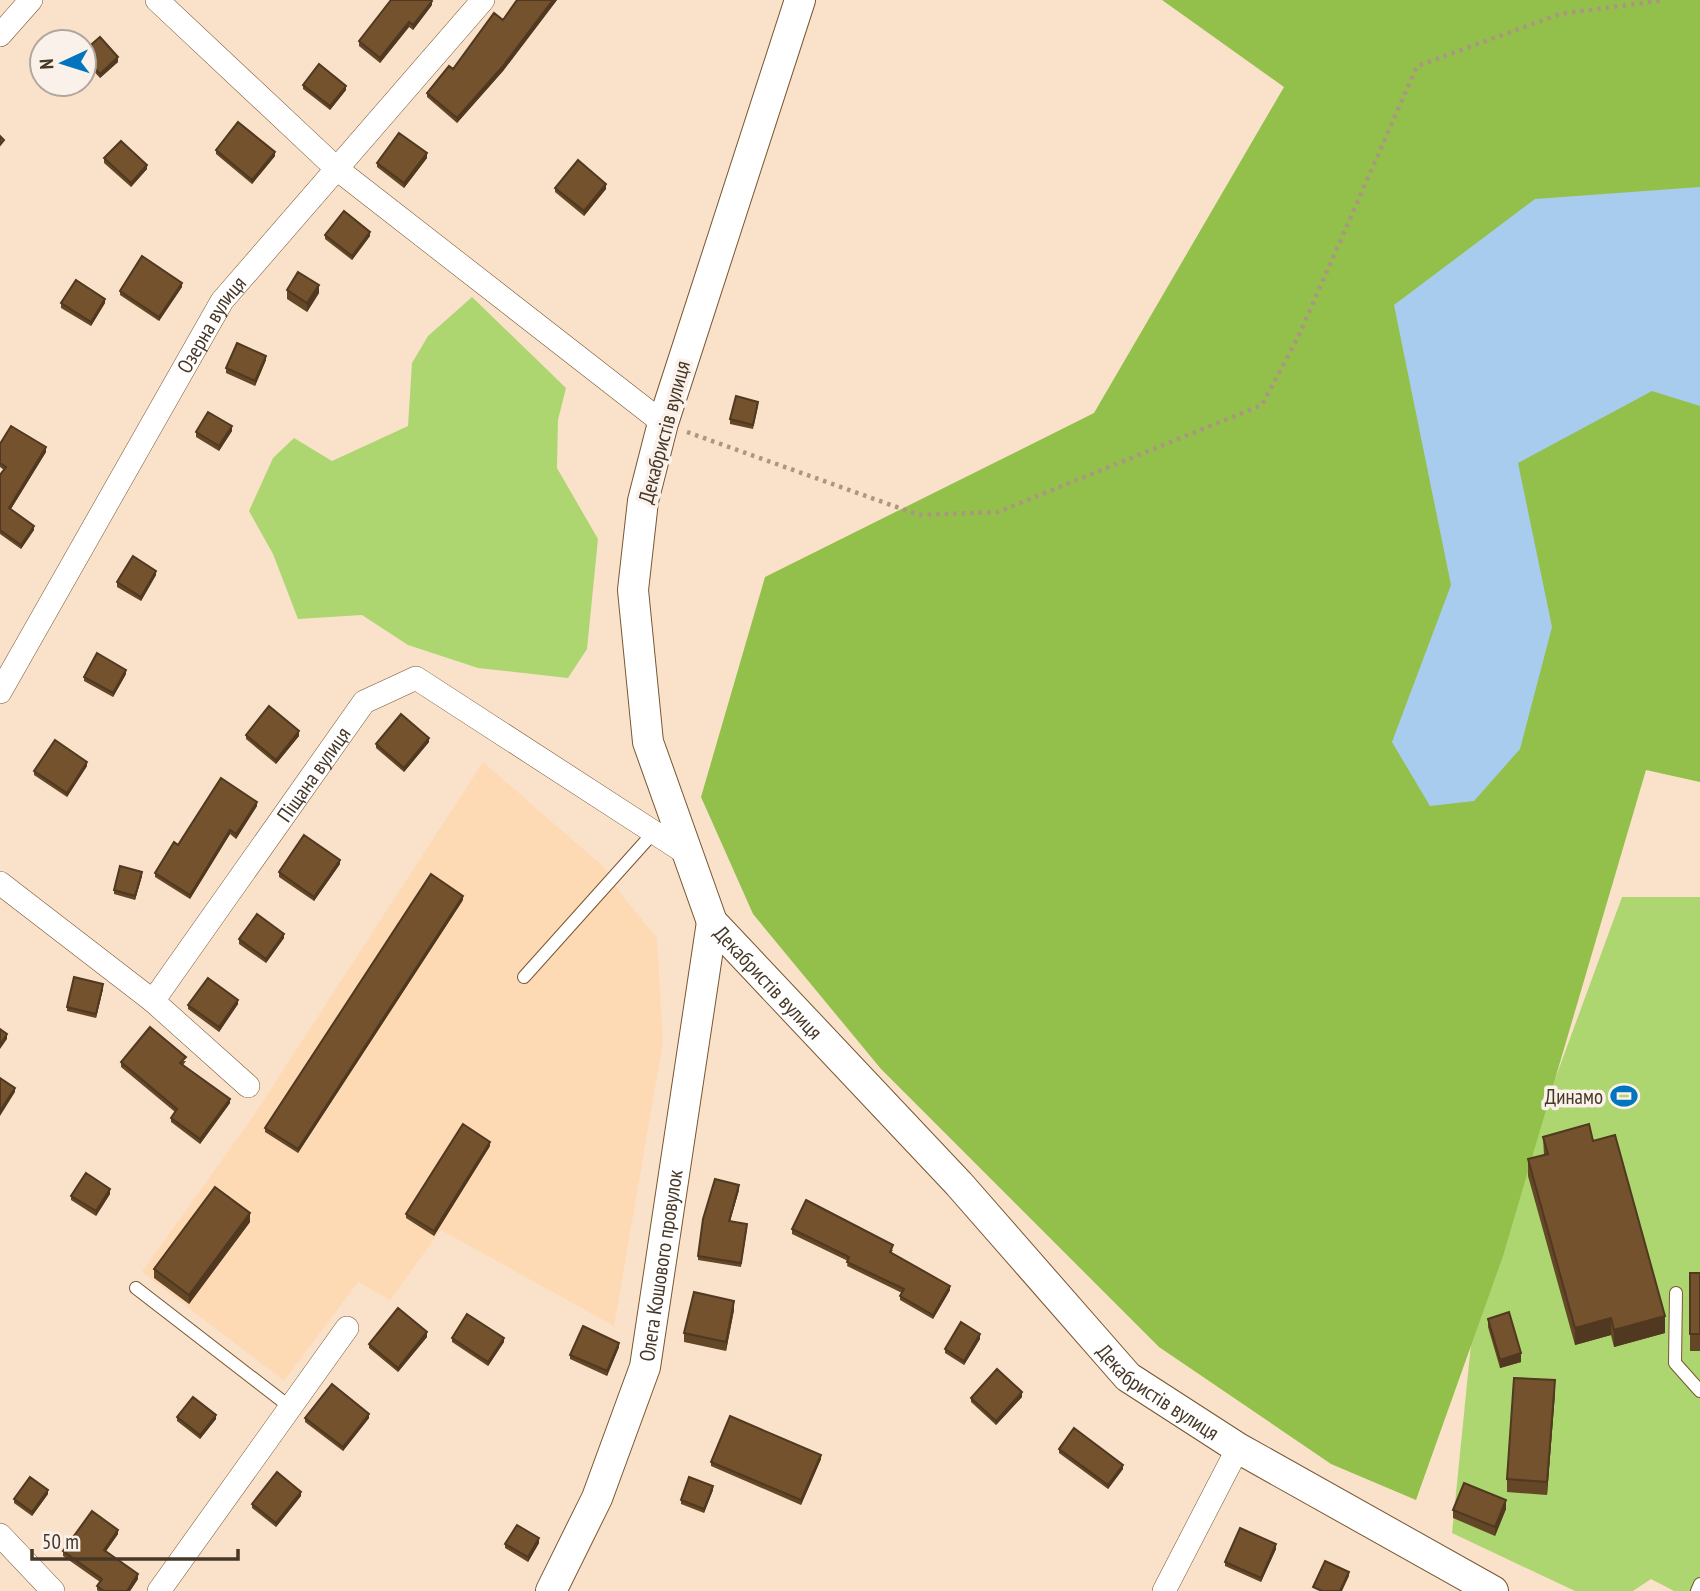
<svg xmlns="http://www.w3.org/2000/svg" width="1700" height="1591" viewBox="0 0 1700 1591" font-family="'PT Sans Narrow',sans-serif">
	<rect width="100%" height="100%" fill="#fae2ca"/>
	<!-- built -->
	<path fill="#fdd9b4" d="M483 762 604 867 621 894 657 938 663 1042 614 1326 441 1230 390 1300 358 1282 284 1381 142 1272 252 1118Z"/>
	<!-- green -->
	<path fill="#add671" d="M472 297 566 388 558 420 557 468 598 539 587 649 568 678 478 668 408 645 362 615 298 619 273 554 249 511 273 458 294 438 332 461 408 426 412 363 428 336Z
		M1622 897H1700V1591H1674L1651 1579 1633 1591H1575L1452 1533 1476 1294Z"/>
	<!-- forest -->
	<path fill="#93c04a" d="M1162 0H1700V782L1646 770 1503 1256 1416 1500 1331 1464 1159 1347 881 1069 753 914 701 797 765 577 1094 413 1284 87Z"/>
	<!-- water -->
	<path fill="#a8ccee" d="M1700 187V406L1652 391 1518 463 1552 627 1520 749 1474 801 1430 806 1392 742 1451 585 1394 305 1535 199Z"/>
	<g fill="none" stroke-linecap="round" stroke-linejoin="round">
		<!-- service casing -->
		<g stroke="#785631" stroke-width="14">
			<path id="service" d="M524 977 654 832
				M136 1288 290 1407
				M1676 1293 1675 1363 1700 1391
				M1697 1591 1700 1584"/>
		</g>
		<!-- minor casing -->
		<g stroke="#785631" stroke-width="24">
			<g id="minor">
				<path d="M157 0 337 169 663 423"/>
				<path d="M0 35 31 0"/>
				<path id="s1" d="M0 692 222 301 483 0"/>
				<path id="s2" d="M0 883 153 1001 364 702 416 678 689 855"/>
				<path d="M153 1001 248 1086"/>
				<path d="M0 1535 53 1591"/>
				<path d="M159 1591 347 1328"/>
				<path d="M1164 1591 1238 1448"/>
			</g>
		</g>
		<!-- tertiary casing -->
		<g stroke="#785631" stroke-width="32">
			<g id="tertiary">
				<path id="s3" d="M800 0 663 423 643 501 633 590 648 742 712 922 959 1184 1128 1377 1238 1448 1493 1591"/>
				<path id="s4" d="M551 1591 597 1498 645 1367 712 922"/>
			</g>
		</g>
		<!-- path -->
		<path stroke="#ab9682" stroke-width="4.5" stroke-dasharray="3.5 5" stroke-linecap="butt" d="M687 432 919 515 998 512 1262 405 1299 335 1417 66 1560 14 1665 0"/>
		<!-- service -->
		<use href="#service" stroke="#fff" stroke-width="12"/>
		<!-- minor -->
		<use href="#minor" stroke="#fff" stroke-width="23"/>
		<!-- tertiary -->
		<use href="#tertiary" stroke="#fff" stroke-width="30"/>
	</g>
	<!-- wall -->
	<path fill="#634727" d="M517 0H557L503 71 457 123 427 97V93L453 69 503 20Z
		M432 5 413 30 409 27 380 63 359 46V41Z
		M84 51 118 62 100 78 84 61Z
		M303 85 346 90 330 110 303 89Z
		M216 150 275 156 252 184 216 154Z
		M104 158 147 169 131 187 104 163Z
		M427 158 404 188 377 167V163Z
		M555 188 606 189 584 216 555 192Z
		M325 235 370 236 352 260 325 239Z
		M182 287 159 321 120 295V291Z
		M287 290 319 293 307 312 287 299Z
		M61 303H105L91 326 61 308Z
		M266 360 255 386 226 373V368Z
		M758 406 753 429 730 424V419Z
		M232 431 219 451 196 437V432Z
		M0 444 46 452 11 509 34 530 21 549 0 534V475L4 470 0 467Z
		M156 575 141 601 117 587V582Z
		M126 674 113 697 84 681V677Z
		M246 735 299 736 276 764 246 739Z
		M429 742 404 772 376 748V744Z
		M87 766 67 797 34 775V771Z
		M257 806 236 839 230 834 190 899 155 877V873L178 845Z
		M340 864 314 901 279 877V872Z
		M142 876 135 900 114 894V890Z
		M463 900 298 1153 265 1132V1128Z
		M284 938 266 963 239 944V939Z
		M103 989 96 1018 67 1011V1007Z
		M238 1004 219 1032 188 1009V1005Z
		M186 1061 183 1065 230 1103 200 1144 171 1122V1118L175 1112 121 1067V1062Z
		M1543 1137 1593 1141 1665 1333 1614 1347 1611 1335 1575 1345 1528 1176V1159L1544 1155Z
		M490 1146 434 1236 406 1218V1214Z
		M739 1190 730 1221 747 1228 741 1267 698 1260V1256Z
		M110 1194 96 1216 71 1200V1196Z
		M250 1222 189 1304 154 1278V1269Z
		M792 1229 893 1250 891 1253 950 1290 933 1319 900 1300V1296L902 1293 847 1266 848 1261 792 1234Z
		M1690 1273H1700V1351H1690Z
		M734 1310 726 1351 684 1342V1333Z
		M1488 1319 1521 1362 1500 1368 1488 1327Z
		M427 1337 398 1372 369 1348V1344Z
		M452 1338 504 1342 488 1366 452 1342Z
		M980 1339 964 1365 945 1353V1349Z
		M619 1347 607 1376 570 1359V1355Z
		M1555 1393 1547 1495 1507 1492V1479Z
		M1022 1397 996 1425 971 1402V1398Z
		M177 1417 216 1419 200 1439 177 1421Z
		M305 1418H369L343 1451 305 1422Z
		M1059 1449 1123 1469 1108 1489 1059 1453Z
		M821 1459 801 1505 711 1466V1462Z
		M713 1490 704 1513 681 1504V1500Z
		M48 1494 32 1516 14 1503V1499Z
		M301 1496 276 1527 252 1508V1504Z
		M1506 1509 1495 1536 1453 1518V1510Z
		M118 1534 106 1551 138 1579 130 1591H98L97 1590V1586L100 1582 63 1556V1551Z
		M539 1543 528 1562 505 1548V1544Z
		M1276 1549 1261 1582 1225 1566V1562Z"/>
	<!-- shaded-wall -->
	<path fill="#503920" d="M553 0H557L503 71 457 123V118Z
		M432 1V5L413 30V25Z
		M409 22V27L380 63V58Z
		M118 57V62L100 78V74Z
		M346 86V90L330 110V106Z
		M275 152V156L252 184V180Z
		M427 153V158L404 188V183Z
		M147 165V169L131 187V183Z
		M606 184V189L584 216V211Z
		M370 232V236L352 260V256Z
		M182 283V287L159 321V317Z
		M319 285V293L307 312V303Z
		M105 299V303L91 326V322Z
		M266 356V360L255 386V381Z
		M232 426V431L219 451V446Z
		M46 447V452L9 512V508Z
		M34 526V530L21 549V545Z
		M156 571V575L141 601V597Z
		M126 670V674L113 697V693Z
		M299 731V736L276 764V760Z
		M429 738V742L404 772V768Z
		M87 762V766L67 797V793Z
		M257 802V806L236 839V834Z
		M230 830V834L190 899V895Z
		M340 860V864L314 901V897Z
		M142 872V876L135 900V896Z
		M463 896V900L298 1153V1149Z
		M284 934V938L266 963V959Z
		M103 984V989L96 1018V1014Z
		M238 1000V1004L219 1032V1027Z
		M7 1034V1039L0 1049V1045Z
		M15 1088V1092L0 1116V1111Z
		M230 1099V1103L200 1144V1139Z
		M490 1142V1146L434 1236V1231Z
		M739 1185V1190L729 1225V1221Z
		M110 1189V1194L96 1216V1211Z
		M250 1213V1222L189 1304V1295Z
		M950 1286V1290L933 1319V1315Z
		M734 1301V1310L726 1351V1342Z
		M1665 1316V1333L1614 1347V1330Z
		M1611 1318V1335L1575 1345V1328Z
		M427 1332V1337L398 1372V1368Z
		M980 1334V1339L964 1365V1361Z
		M504 1338V1342L488 1366V1362Z
		M619 1343V1347L607 1376V1371Z
		M1521 1353V1362L1500 1368V1360Z
		M1555 1380V1393L1547 1495V1482Z
		M1022 1392V1397L996 1425V1421Z
		M369 1414V1418L343 1451V1447Z
		M216 1415V1419L200 1439V1435Z
		M821 1455V1459L801 1505V1500Z
		M1123 1465V1469L1108 1489V1485Z
		M713 1486V1490L704 1513V1509Z
		M48 1490V1494L32 1516V1512Z
		M301 1492V1496L276 1527V1523Z
		M1506 1500V1509L1495 1536V1527Z
		M118 1530V1534L104 1554V1550Z
		M539 1538V1543L528 1562V1557Z
		M1276 1544V1549L1261 1582V1578Z
		M1349 1572V1576L1342 1591H1340Z
		M138 1574V1579L130 1591H127Z"/>
	<!-- building -->
	<path fill="#73522d" stroke="#503920" stroke-width="2" d="M391 0H431L432 1 413 25 409 22 380 58 359 41Z
		M517 0H553L503 66 457 118 427 93 449 66 453 69 494 13 503 20Z
		M100 37 118 57 100 74 84 56V51Z
		M319 64 346 86 330 106 303 85Z
		M238 122 275 152 252 180 216 150Z
		M399 133 427 153 404 183 377 163Z
		M0 136 4 140 0 145Z
		M121 141 147 165 131 183 104 158Z
		M578 160 606 184 584 211 555 188Z
		M344 211 370 232 352 256 325 235Z
		M142 256 182 283 159 317 120 291Z
		M298 272 319 285 307 303 287 290Z
		M76 280 105 299 91 322 61 303Z
		M237 343 266 356 255 381 226 368Z
		M736 396 758 402 753 425 730 419Z
		M208 412 232 426 219 446 196 432Z
		M11 426 46 447 9 508 34 526 21 545 0 530V475L6 467 0 463V444Z
		M133 556 156 571 141 597 117 582Z
		M97 653 126 670 113 693 84 677Z
		M269 706 299 731 276 760 246 735Z
		M401 714 429 738 404 768 376 744Z
		M55 740 87 762 67 793 34 771Z
		M221 778 257 802 236 834 230 830 190 895 155 873 174 842 178 845Z
		M304 835 340 860 314 897 279 872Z
		M120 866 142 872 135 896 114 890Z
		M431 874 463 896 298 1149 265 1128Z
		M257 914 284 934 266 959 239 939Z
		M74 977 103 984 96 1014 67 1007Z
		M208 978 238 1000 219 1027 188 1005Z
		M150 1027 186 1057 180 1063 230 1099 200 1139 171 1118 177 1109 121 1062Z
		M0 1029 7 1034 0 1045Z
		M0 1078 15 1088 0 1111Z
		M463 1124 490 1142 434 1231 406 1214Z
		M1589 1124 1593 1141 1615 1135 1665 1316 1614 1330 1611 1318 1575 1328 1528 1159 1548 1154 1543 1137Z
		M86 1173 110 1189 96 1211 71 1196Z
		M715 1179 739 1185 729 1221 747 1224 741 1263 698 1256 703 1219Z
		M215 1187 250 1213 189 1295 154 1269Z
		M806 1200 893 1245 890 1252 950 1286 933 1315 900 1296 904 1289 847 1262 849 1257 792 1229Z
		M1690 1273H1700V1334H1690Z
		M694 1292 734 1301 726 1342 684 1333Z
		M398 1308 427 1332 398 1368 369 1344Z
		M1509 1312 1521 1353 1500 1360 1488 1319Z
		M467 1314 504 1338 488 1362 452 1338Z
		M961 1322 980 1334 964 1361 945 1349Z
		M583 1326 619 1343 607 1371 570 1355Z
		M997 1369 1022 1392 996 1421 971 1398Z
		M1514 1378 1555 1380 1547 1482 1507 1479Z
		M332 1384 369 1414 343 1447 305 1418Z
		M193 1397 216 1415 200 1435 177 1417Z
		M730 1416 821 1455 801 1500 711 1462Z
		M1074 1428 1123 1465 1108 1485 1059 1449Z
		M277 1472 301 1492 276 1523 252 1504Z
		M30 1477 48 1490 32 1512 14 1499Z
		M689 1477 713 1486 704 1509 681 1500Z
		M1464 1483 1506 1500 1495 1527 1453 1510Z
		M92 1511 118 1530 104 1550 138 1574 127 1591H104L97 1586 102 1579 63 1551Z
		M517 1525 539 1538 528 1557 505 1544Z
		M1240 1528 1276 1544 1261 1578 1225 1562Z
		M1325 1561 1349 1572 1340 1591H1322L1313 1587Z"/>
	<!-- icons -->
	<defs>
		<g id="stadium-bare" transform="scale(2.1)"><path d="M0-5a6.5 5 0 1 0 0 10a6.5 5 0 1 0 0-10ZM-3.5-1.8h7v3.6h-7Z" fill="#0374be" stroke="#faf2ea" stroke-width="2.5" paint-order="stroke"/></g>
	</defs>
	<g fill-rule="evenodd">
		<use href="#stadium-bare" x="1624" y="1096"/>
	</g>
	<g text-anchor="middle" dominant-baseline="central" stroke-width="7" stroke-linejoin="round" paint-order="stroke">
		<!-- street labels -->
		<g font-size="21" fill="#473727" stroke="#faf2ea">
			<text stroke="none"><textPath href="#s1" startOffset="424">Озерна вулиця</textPath></text>
			<text transform="translate(664 432) rotate(-75)">Декабристів вулиця</text>
			<text stroke="none"><textPath href="#s2" startOffset="471">Піщана вулиця</textPath></text>
			<text stroke="none"><textPath href="#s3" startOffset="1041">Декабристів вулиця</textPath></text>
			<text stroke="none"><textPath href="#s4" startOffset="346">Олега Кошового провулок</textPath></text>
			<text stroke="none"><textPath href="#s3" startOffset="1608">Декабристів вулиця</textPath></text>
		</g>
		<!-- poi labels -->
		<g font-size="21" fill="#473727" stroke="#faf2ea" text-anchor="end">
			<text x="1603" y="1096">Динамо</text>
		</g>
	</g>
	<!-- north arrow -->
	<g transform="translate(63 63) rotate(266)"><circle r="33" fill="#faf2ea" stroke="#b2a79c" stroke-width="2"/>
	<path d="M0-5L12 26L0 18L-12 26Z" fill="#0374be"/>
	<text y="-10" font-size="19" font-weight="bold" text-anchor="middle" fill="#473727">N</text>
	</g>
	<!-- scale -->
	<path d="M32 1549v10h206v-10" fill="none" stroke="#473727" stroke-width="3.5"/>
	<text x="42" y="1549" font-size="21" fill="#473727" stroke="#faf2ea" stroke-width="5" paint-order="stroke">50 m</text>
</svg>
